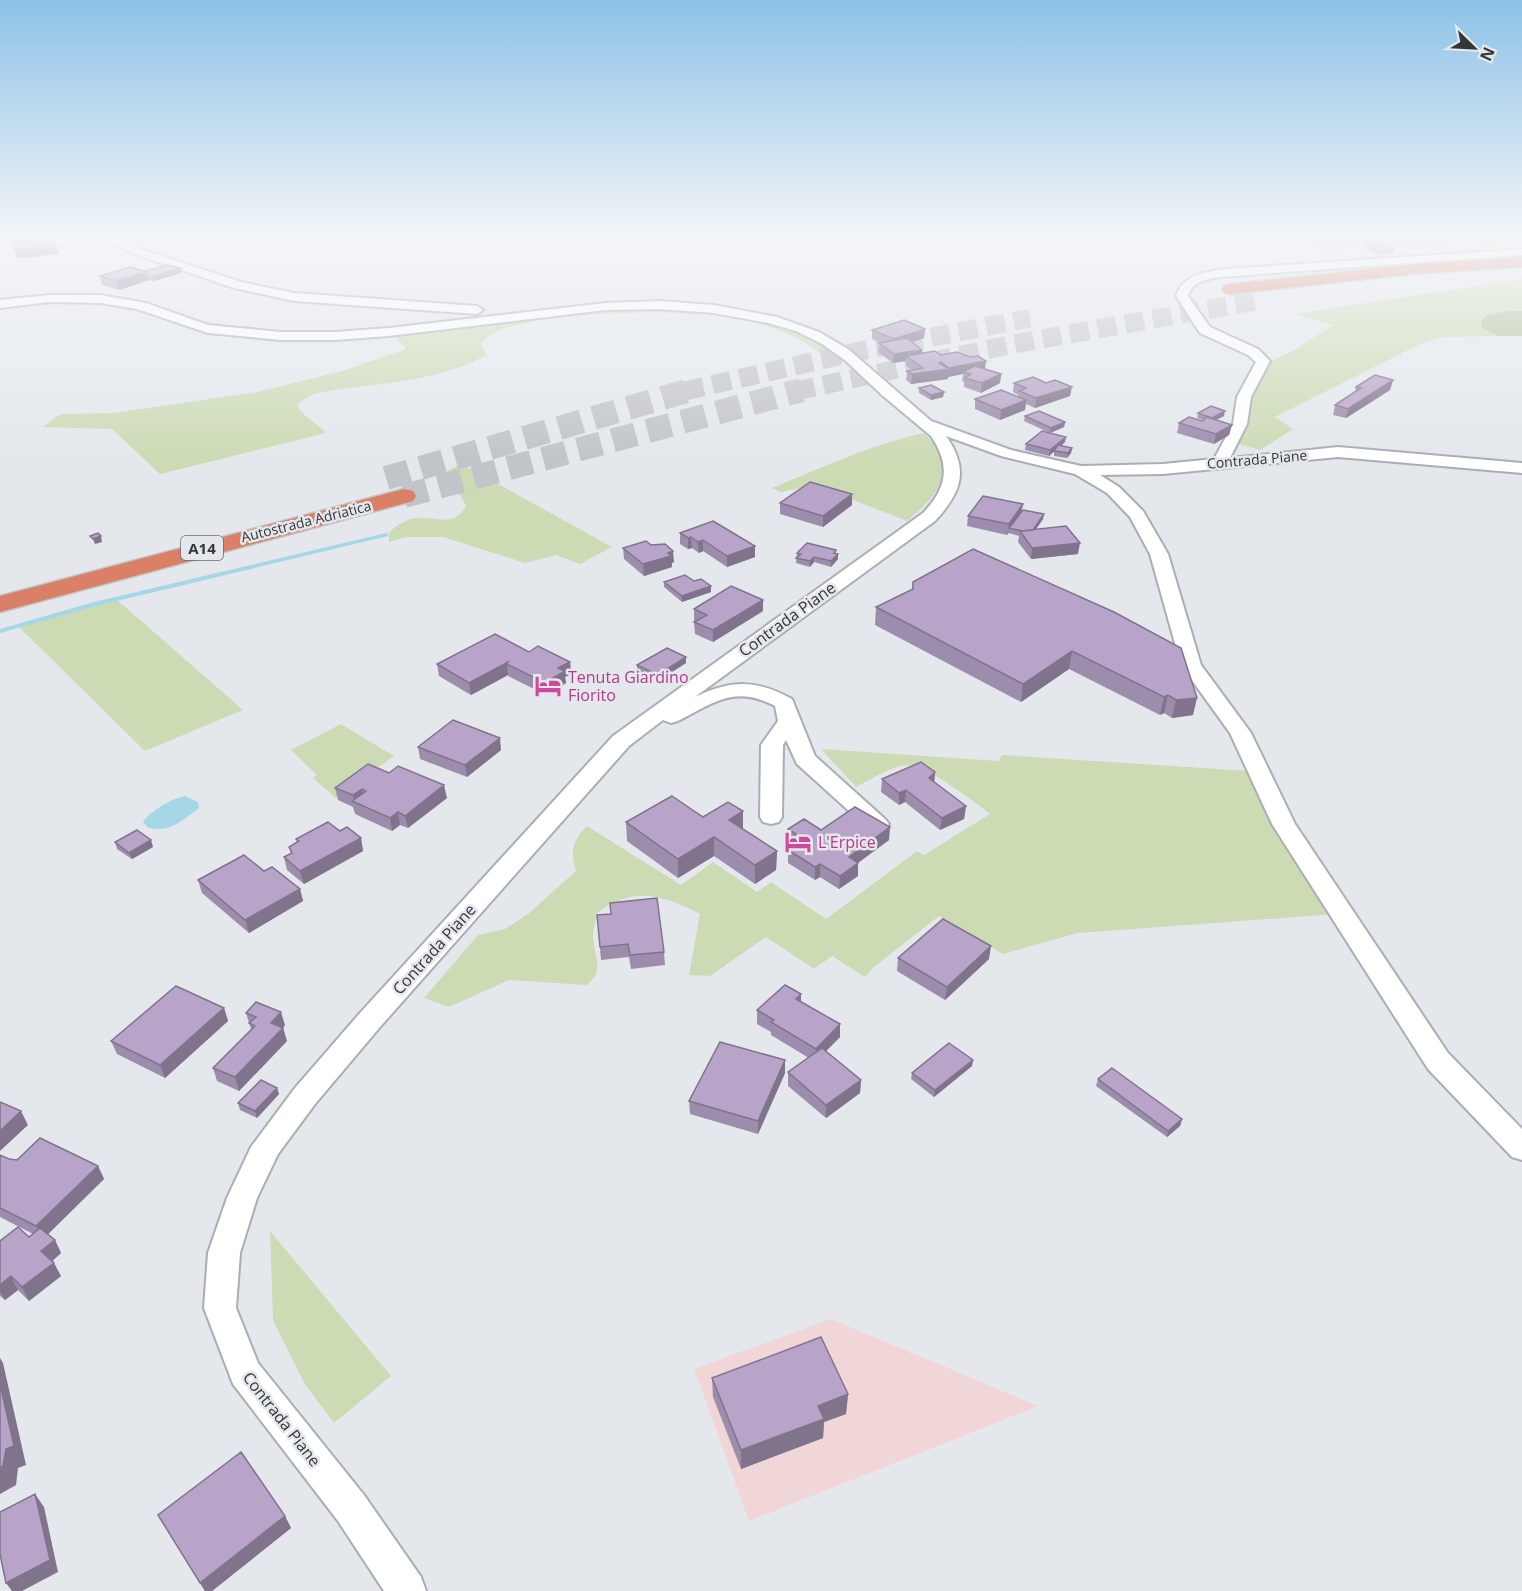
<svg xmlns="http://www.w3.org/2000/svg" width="1522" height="1591" viewBox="0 0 1522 1591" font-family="'Open Sans',sans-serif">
	<rect width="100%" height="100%" fill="#e4e8ed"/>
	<!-- commercial -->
	<path fill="#f1d6d8" d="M831 1319 1038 1406 749 1521 694 1369Z"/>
	<!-- green -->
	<path fill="#cddbb5" d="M1308 235H1480L1505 248 1469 243 1407 248 1365 246 1329 253 1316 245Z
		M1522 279V311H1508L1481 327 1498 336 1443 337 1418 345 1275 417 1293 429 1260 450 1236 443 1254 387 1272 361 1296 349 1333 325 1294 314Z
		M615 306H674L746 316 818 337 848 360 834 364C807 339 767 323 731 317 688 310 505 307 481 344L486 355C433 385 371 382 313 394L301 401 297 406C303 416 318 424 326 433L160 474 112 429 43 427 61 414 113 413 258 392 342 371 406 349 394 335Z
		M924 433C929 438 936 445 939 451 954 480 927 505 907 521L856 501 808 486 781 492 772 488C822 468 872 444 924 433Z
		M462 464 612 547 580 564 556 555 525 563 443 537H406L389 542V533C420 499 449 538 466 506L447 471Z
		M116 599 243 710 145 751 18 626Z
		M341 724 394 756 336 798 313 778 317 775 291 750Z
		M821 749 999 761 1002 755 1250 771 1337 914 1078 933 1003 954 939 916 874 967 865 977 832 956 814 969 766 937 710 976 689 975 700 914C661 894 634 886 597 913 596 921 593 929 593 937 594 957 606 971 586 985L509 980 449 1007 424 998 478 935 505 929 528 914 576 871C570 851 572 841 587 826L681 885 713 862 757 892 771 882 826 919 917 851 924 855 990 814C975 802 925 764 907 765 889 767 872 779 856 787Z
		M270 1231 391 1376 334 1423 304 1383 273 1320Z"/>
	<!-- forest -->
	<path fill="#afbd96" d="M1508 311H1522V336H1498L1481 327V322L1487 315Z"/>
	<!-- water -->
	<path fill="#a6d7e7" d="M185 796 198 802 199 808C181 821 169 834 147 827L143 821C155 808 169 800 185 796Z"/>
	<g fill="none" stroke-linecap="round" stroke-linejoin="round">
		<!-- stream -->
		<path fill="#a6d7e7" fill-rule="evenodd" d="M386 533 388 534V536L96 606 0 633V629L94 602Z"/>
		<!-- motorway-tunnel-far1 -->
		<path stroke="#c1c4c9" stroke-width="19" stroke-dasharray="19 9" stroke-linecap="butt" d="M685 391 860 351 1030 318
			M796 391 1013 344 1255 301"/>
		<!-- motorway-tunnel -->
		<path stroke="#c1c4c9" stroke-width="24" stroke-dasharray="24 12" stroke-linecap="butt" d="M386 478 690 390
			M404 496 802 390"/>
		<!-- minor casing -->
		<g stroke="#aaadb3" stroke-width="4">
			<path id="minor" d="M97 235H112L137 248 241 282 294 293 477 306 483 310 477 314 294 301 234 288 129 252Z
				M1522 249V255L1220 277C1207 279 1192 282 1188 296L1210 327 1258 349 1270 361 1251 397 1247 424 1230 458 1338 447 1522 463V473L1338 457 1163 474 1100 475 1119 487 1143 511 1168 554 1201 665 1251 733 1295 824 1448 1053 1522 1129V1160L1512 1157 1428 1069 1272 824 1230 733 1181 665 1150 554 1130 517 1107 493 1075 474 1001 456 946 436C970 470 961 493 935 521L695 697C732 680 755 679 792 699L815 756 885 819 889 824 885 829 877 831 869 829 797 764 786 740 783 745 782 817 779 822 771 824 763 822 760 817 761 745 778 721 775 706C735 685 715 702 678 721L671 723 663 720 629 746 380 1027 315 1104 278 1154 257 1198 240 1253 236 1308 258 1363 364 1495 421 1577 426 1591H384L338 1521 233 1384 204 1308 208 1253 227 1198 251 1147 295 1088 360 1013 613 736 923 513C947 488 951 466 931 436L882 395 846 361 822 344 796 331 768 323 714 313 659 309 605 310 389 336 335 340H281L208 333 137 309 100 303 50 302 0 308V300L50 295H100L146 303 208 325 281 332H335L389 328 605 303 659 301 714 305 777 317 819 332 848 349 931 421 1011 450 1081 466 1163 464 1214 459 1233 424 1237 397 1256 362 1248 355 1200 333 1176 296C1183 274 1206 272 1226 269Z"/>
		</g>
		<!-- motorway casing -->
		<g stroke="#c2c3c3" stroke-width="3">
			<path id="motorway" d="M1522 257V267L1413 274 1231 294 1225 293 1222 289 1225 285 1231 284 1413 264Z
				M404 489 413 491 416 496 413 501 0 612V596Z"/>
		</g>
		<!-- minor -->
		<use href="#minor" fill="#fff" fill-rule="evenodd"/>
		<!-- motorway -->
		<use href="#motorway" fill="#d98067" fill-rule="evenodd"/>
	</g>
	<!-- wall -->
	<path fill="#9d8dac" d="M11 243 59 253 18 258 14 251Z
		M1366 245 1394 250 1393 254 1376 255 1365 249Z
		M180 268 181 273 154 281 149 280 119 290 102 285 100 276Z
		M925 329 924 338 912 342 922 353 941 355 1001 374 1000 383 981 393 964 387V382L962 381 963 374 948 377V379L911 384 906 380 907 371 912 370 906 366V361L893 363 878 352 879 343 880 342 872 339V330Z
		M1393 380 1390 390 1346 418 1333 415 1335 405 1355 392 1356 387Z
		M1014 383 1070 396 1035 408 1026 404 1025 410 1000 420 975 409V399L1018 397V395L1013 392Z
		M919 388 944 392 943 397 931 400 919 393Z
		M1198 413 1224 416 1216 420 1232 425 1229 435 1214 444 1177 433 1179 423 1203 420 1197 418Z
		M1025 416 1065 422 1064 427 1050 433 1024 421Z
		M1065 442 1061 446 1072 448 1071 453 1067 458 1054 456V451L1049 456 1025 450 1026 444Z
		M780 503 852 505 823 527 780 514Z
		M1022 511 1043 519 1036 529 1078 554 1031 559 1018 542 1019 536 1009 533 1007 535 967 526 968 516Z
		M680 533 755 546V557L727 567 703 551 699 553 692 548 688 549 680 544Z
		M623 548 674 562 672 563V567L644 576 624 559Z
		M836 550V553L838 554V559L831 567 814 562 810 567 796 563 797 553Z
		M664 582 711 586V592L682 602 664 587Z
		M913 582 1114 612 1193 715 1172 718 1164 713 1160 715 1069 669 1021 702 875 625 876 607 912 590Z
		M763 600V611L713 642 695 634 694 622 696 621 694 620V609Z
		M529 652 570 662 571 674 565 677 566 683 546 695 508 676V675L471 695 439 676 437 664Z
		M686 657V663L658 681 637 671V665Z
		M418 747 501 750 467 777 420 759Z
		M368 764 447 798 408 828 400 825 392 831 355 814 353 807 338 800 335 788Z
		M935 772 934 782 966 806 964 819 940 830 905 802 899 805 881 792 882 779Z
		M703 817 743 829 777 851 776 870 755 884 714 856 678 878 627 841 626 822Z
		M788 829 821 830 889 840 858 863V876L839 889 820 877 815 880 788 863V850L794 846 788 842Z
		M340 831 361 838 363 851 304 884 287 870 284 857 291 853 289 847 297 843 296 839Z
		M115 842 153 847 132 859 117 849Z
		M264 871 300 889 303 901 249 933 202 893 198 880Z
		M597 915 664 952 665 965 631 969 629 957 601 960Z
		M898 958 989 959 945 1000 897 971Z
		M801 1001 840 1037 826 1051 861 1080 860 1093 826 1118 788 1086V1072L809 1058 771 1035V1032L757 1024V1010Z
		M224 1008 228 1021 165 1078 117 1054 111 1041Z
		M246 1013 285 1025 283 1028 287 1041 239 1091 217 1081 213 1068 251 1029Z
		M785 1060V1073L758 1134 690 1114 689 1101Z
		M973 1060 972 1066 934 1097 911 1079 912 1073Z
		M1098 1079 1182 1119 1180 1126 1167 1137 1096 1086Z
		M277 1088 279 1094 257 1118 240 1110 238 1103Z
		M0 1155 9 1159 98 1166 104 1179 48 1234 55 1240 61 1253 52 1261 61 1276 29 1301 18 1290 5 1300 0 1296V1241L29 1237 33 1234 0 1217Z
		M712 1378 848 1394 846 1414 824 1422 823 1438 741 1469 713 1397Z
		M158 1515 285 1516 291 1528 212 1591H205Z"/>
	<!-- shaded-wall -->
	<path fill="#80738c" d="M56 245 59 253 34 257 18 258 15 250Z
		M180 268 181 273 154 281 152 277Z
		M147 272 149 280 119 290 116 281Z
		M925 329 924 338 893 348 894 339Z
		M922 350V359L906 356V361L893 363 894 354Z
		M986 361 985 370 963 372V374L948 377 949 368Z
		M941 362V370L949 369 948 379 911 384 912 374Z
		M1001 374 1000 383 981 393 982 383Z
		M1393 380 1390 390 1346 418 1348 409Z
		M1072 387 1070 396 1035 408 1036 398Z
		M944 392 943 397 931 400V395Z
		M1026 400 1025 410 1000 420 1001 410Z
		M1225 411 1224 416 1210 423 1212 418Z
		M1065 422 1064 427 1050 433 1051 428Z
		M1232 425 1229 435 1214 444 1216 434Z
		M1066 437 1065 442 1049 456 1050 450Z
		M1072 448 1071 453 1067 458 1068 453Z
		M852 494V505L823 527V516Z
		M1023 504 1021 514 1009 528 1007 535 1009 524Z
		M1044 514 1043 519 1030 538V533Z
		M101 536 102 542 95 544 93 539Z
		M691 537 692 548 688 549V538Z
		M703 540V551L699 553 698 542Z
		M1080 543 1078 554 1031 559 1032 548Z
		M755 546V557L727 567V556Z
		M673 551 674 562 672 563V567L644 576 643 564Z
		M838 554V559L831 567V561Z
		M814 557V562L810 567V561Z
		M711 586V592L682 602V596Z
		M763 600V611L713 642V630Z
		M1072 651 1069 669 1021 702 1023 684Z
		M686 657V663L658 681V675Z
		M508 662 507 664 508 675 471 695 469 683Z
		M570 662 571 674 565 677 566 683 546 695 545 683 558 668Z
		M1168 695 1164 713 1160 715 1164 697Z
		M1197 698 1193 715 1172 718 1176 700Z
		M500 738 501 750 467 777 465 765Z
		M935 772 934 785 929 778Z
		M444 785 447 798 408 828 405 816Z
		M362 789 365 801 354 802 353 795Z
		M906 790 905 802 899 805V793Z
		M966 806 964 819 940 830 942 818Z
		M743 811V830L729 820Z
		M398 812 400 825 392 831 390 818Z
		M890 827 889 840 848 870 849 857Z
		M714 837V856L678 878V859Z
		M361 838 363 851 304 884 300 871Z
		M151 840 153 847 132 859 129 853Z
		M777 851 776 870 755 884V865Z
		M858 863V876L839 889 840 876Z
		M820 864V877L815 880V867Z
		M300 889 303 901 249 933 245 920Z
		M991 946 989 959 945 1000 947 987Z
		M801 994V1007L796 999Z
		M224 1008 228 1021 165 1078 160 1065Z
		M281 1012 285 1025 275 1036 271 1023Z
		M840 1024V1037L815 1062 816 1049Z
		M283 1028 287 1041 239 1091 235 1077Z
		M785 1060V1073L758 1134V1121Z
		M973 1060 972 1066 934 1097 935 1090Z
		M861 1080 860 1093 826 1118V1105Z
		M277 1088 279 1094 257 1118 255 1111Z
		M21 1111 28 1125 0 1151V1131Z
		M1182 1119 1180 1126 1167 1137 1168 1131Z
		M98 1166 104 1179 43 1239 36 1226Z
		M55 1240 61 1253 48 1265 41 1251Z
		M54 1263 61 1276 29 1301 22 1287Z
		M11 1276 18 1290 5 1300 0 1292V1285Z
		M0 1358 3 1363 26 1465 18 1468 16 1485 0 1494Z
		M848 1394 846 1414 824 1422 823 1438 741 1469V1450L818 1406Z
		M35 1494 44 1507 58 1572 22 1591H12L6 1583Z
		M285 1516 291 1528 212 1591H205L200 1583Z"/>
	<!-- building -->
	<path fill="#b7a4c8" stroke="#80738c" stroke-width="1.5" d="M51 237 56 245 15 250 11 243Z
		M1383 244 1394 250 1377 251 1366 245Z
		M167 265 180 268 152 277 148 276 146 271Z
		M130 267 147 272 116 281 100 276Z
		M904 320 925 329 894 339 872 330Z
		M907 338 922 350 894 354 879 343Z
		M935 351 941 355 957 352 970 357 978 356 986 361 949 368 941 362 939 363 949 369 912 374 907 371 923 368 906 356Z
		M975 366 1001 374 982 383 965 378 971 374 963 372Z
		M1375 375 1393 380 1348 409 1335 405 1361 388 1356 387Z
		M1033 377 1046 383 1055 380 1072 387 1036 398 1019 391 1026 388 1014 383Z
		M931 385 944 392 931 395 919 388Z
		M1001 390 1026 400 1001 410 975 399Z
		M1211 406 1225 411 1212 418 1198 413Z
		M1039 411 1065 422 1051 428 1025 416Z
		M1189 417 1202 421 1207 417 1232 425 1216 434 1179 423Z
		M1042 431 1066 437 1050 450 1026 444Z
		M1058 445 1072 448 1068 453 1054 451Z
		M810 482 852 494 823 516 780 503Z
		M983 496 1023 504 1009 524 968 516Z
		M1023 510 1044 514 1033 530 1022 531 1009 528Z
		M713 521 755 546 727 556 703 540 698 542 691 537 688 538 680 533Z
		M1066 526 1080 543 1032 548 1020 531Z
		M98 533 101 536 93 539 90 536Z
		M646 541 651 545 665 544 673 551 668 553 671 556 643 564 623 548Z
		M807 543 836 550 834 553 838 554 831 561 814 557 810 561 796 558 801 554 797 553Z
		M973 549 1114 612 1181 648 1197 698 1176 700 1168 695 1164 697 1072 651 1023 684 876 607 913 589V582Z
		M685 575 694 581 701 579 711 586 682 596 664 582Z
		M731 586 763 600 713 630 694 622 707 615 694 609Z
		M495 634 529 652 538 646 570 662 558 668 565 671 545 683 507 664 508 662 469 683 437 664Z
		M667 648 686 657 658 675 637 665Z
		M453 720 500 738 465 765 418 747Z
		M921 762 935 772 929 778 966 806 942 818 906 790 899 793 882 779Z
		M368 764 389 773 398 766 444 785 405 816 398 812 390 818 352 801 366 791 362 789 353 795 335 788Z
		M672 796 703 817 728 802 743 811 729 820 777 851 755 865 714 837 678 859 626 822Z
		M855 807 890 827 849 857 858 863 840 876 820 864 815 867 788 850 805 840 788 829 804 819 821 830Z
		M328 822 340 831 347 827 361 838 300 871 284 857 292 853 289 847 299 841 296 839Z
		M137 830 151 840 129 853 115 842Z
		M244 855 264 871 272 867 300 889 245 920 198 880Z
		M657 898 664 952 630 955 628 944 600 947 597 915 611 914 610 903Z
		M943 919 991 946 947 987 898 958Z
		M785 985 801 994 796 999 840 1024 816 1049 771 1022 774 1020 757 1010Z
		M176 986 224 1008 160 1065 111 1041Z
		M256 1002 281 1012 271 1023 283 1028 235 1077 213 1068 255 1026 249 1023 256 1017 246 1013Z
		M720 1042 785 1060 758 1121 689 1101Z
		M949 1043 973 1060 935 1090 912 1073Z
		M822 1048 861 1080 826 1105 788 1072Z
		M1112 1068 1182 1119 1168 1131 1098 1079Z
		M261 1080 277 1088 255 1111 238 1103Z
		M0 1102 21 1111 0 1131Z
		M40 1138 98 1166 36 1226 0 1208V1155L9 1159 17 1160Z
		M18 1227 29 1237 40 1228 55 1240 41 1251 54 1263 22 1287 11 1276 0 1285V1241Z
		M821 1337 848 1394 818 1406 824 1419 741 1450 712 1378Z
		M0 1384 14 1446 6 1449 3 1466 0 1468Z
		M241 1452 285 1516 200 1583 158 1515Z
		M35 1494 50 1560 6 1583 0 1554V1512Z"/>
	<!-- sky -->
	<linearGradient id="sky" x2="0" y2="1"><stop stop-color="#8dc2e8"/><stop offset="0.51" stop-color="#f3f5f7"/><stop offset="1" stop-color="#f3f5f7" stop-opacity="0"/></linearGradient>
	<rect width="1522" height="458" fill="url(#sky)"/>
	<!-- icons -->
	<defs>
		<g id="hotel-bare" transform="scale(2.07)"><path d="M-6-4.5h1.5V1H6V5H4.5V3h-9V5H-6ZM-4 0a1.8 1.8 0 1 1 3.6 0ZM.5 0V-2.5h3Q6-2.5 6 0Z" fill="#d1479c" stroke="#e4e8ed" stroke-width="2.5" paint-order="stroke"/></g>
	</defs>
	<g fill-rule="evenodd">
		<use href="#hotel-bare" x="548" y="686"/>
		<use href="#hotel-bare" x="798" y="842"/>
	</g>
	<g text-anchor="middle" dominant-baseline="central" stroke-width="5" stroke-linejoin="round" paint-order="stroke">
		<!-- far-street labels -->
		<g font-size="14" fill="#343638" stroke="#e4e8ed">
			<text transform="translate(1257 459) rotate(-5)">Contrada Piane</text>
			<text transform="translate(306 521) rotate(-14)">Autostrada Adriatica</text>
		</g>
		<!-- shield labels -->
		<rect fill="#e4e8ed" stroke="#696b6e" stroke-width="1.5" x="181" y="536" width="42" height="24" rx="4.5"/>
		<g font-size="15" font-weight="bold" fill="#343638">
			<text x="202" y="548">A14</text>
		</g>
		<!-- street labels -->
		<g font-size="16" fill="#343638" stroke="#e4e8ed">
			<text transform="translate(787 619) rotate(-36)">Contrada Piane</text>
			<text transform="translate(434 949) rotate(-48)">Contrada Piane</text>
			<text transform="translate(282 1419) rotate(52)">Contrada Piane</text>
		</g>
		<!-- hotel labels -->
		<g font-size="16" fill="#b23c85" stroke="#e4e8ed" text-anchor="start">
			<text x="568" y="677">Tenuta Giardino<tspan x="568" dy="18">Fiorito</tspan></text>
			<text x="818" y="842">L'Erpice</text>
		</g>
	</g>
	<!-- north arrow -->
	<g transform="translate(1474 48) rotate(114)" stroke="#e4e8ed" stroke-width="4.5" paint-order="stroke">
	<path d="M0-4.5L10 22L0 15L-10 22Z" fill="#343638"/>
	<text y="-9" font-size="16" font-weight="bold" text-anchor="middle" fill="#343638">N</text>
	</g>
</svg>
